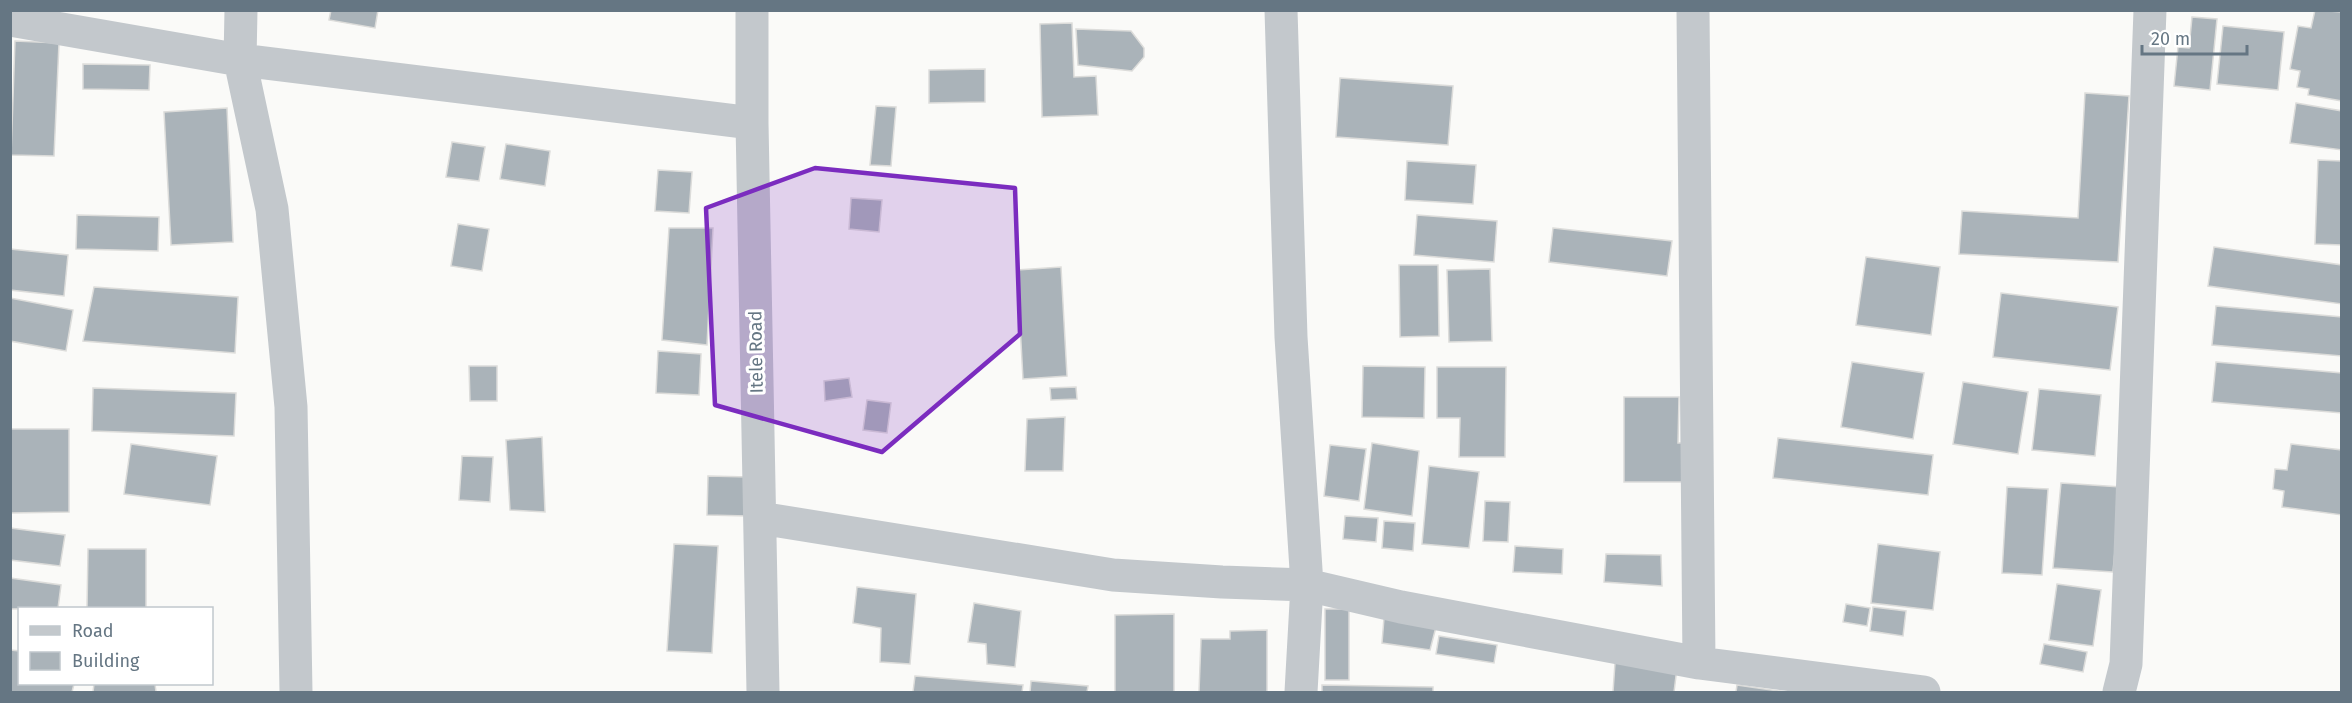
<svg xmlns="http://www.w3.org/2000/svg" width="2352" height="703" viewBox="0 0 2352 703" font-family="'Fira Sans',sans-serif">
	<rect width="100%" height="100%" fill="#fafaf8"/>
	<!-- building -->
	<path fill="#aab3b9" stroke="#dcdcda" stroke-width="1.5" d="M331 10H378L375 28 329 20Z
		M2315 10 2342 12V101L2308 95 2309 89 2297 87 2300 71 2290 69 2298 26 2311 28Z
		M2192 17 2217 19 2210 90 2174 86 2178 47 2189 48Z
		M1072 23 1074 77 1096 76 1098 115 1042 117 1040 24Z
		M2223 26 2284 32 2278 90 2217 84Z
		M1076 29 1131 31 1144 48V57L1132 71 1078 65Z
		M15 41 59 43 54 156 11 155Z
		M83 64 150 65 149 90 83 89Z
		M985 69V102L929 103V70Z
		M1340 78 1453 86 1448 145 1336 137Z
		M2085 93 2129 96 2118 262 1959 254 1962 211 2078 218Z
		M2296 103 2342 111V150L2290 143Z
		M876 106 896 107 891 166 870 165Z
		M227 108 233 242 171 245 164 112Z
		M452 142 485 147 479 181 446 177Z
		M506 144 550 151 545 186 500 179Z
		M2318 160 2342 161V245L2315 244Z
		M1407 161 1476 165 1473 204 1405 200Z
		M658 170 692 172 689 213 655 211Z
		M851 198 882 200 879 232 849 229Z
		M77 215 159 217 158 251 76 249Z
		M1417 215 1497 221 1494 262 1414 255Z
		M458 224 489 229 482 271 451 266Z
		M669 228H713L707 345 662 340Z
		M1553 228 1672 241 1667 276 1549 262Z
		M2214 247 2342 265V304L2208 286Z
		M10 249 68 255 64 296 10 290Z
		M1866 257 1940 267 1931 335 1856 325Z
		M1399 265H1438L1439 336 1400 337Z
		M1061 267 1067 376 1023 379 1017 270Z
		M1490 269 1492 341 1449 342 1447 270Z
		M94 287 238 297 235 353 83 341Z
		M2001 293 2118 307 2110 370 1993 357Z
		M10 298 73 310 66 351 10 341Z
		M2216 306 2342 317V356L2212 345Z
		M658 351 701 354 699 395 656 393Z
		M1852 362 1924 373 1913 439 1841 427Z
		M2216 362 2342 373V413L2212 402Z
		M469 366H497V401H470Z
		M1363 366 1425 367 1424 418 1362 417Z
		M1437 367H1506L1505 457H1459L1460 418H1437Z
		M849 378 852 397 825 401 824 381Z
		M1963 382 2028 392 2018 454 1953 444Z
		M1076 387 1077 399 1051 400 1050 388Z
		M93 388 236 393 234 436 92 431Z
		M2039 389 2101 395 2095 456 2032 450Z
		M1624 397H1679L1678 443H1692L1682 482H1624Z
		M867 400 891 403 887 433 863 430Z
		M1065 417 1063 471H1025L1027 419Z
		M10 429H69V512L10 513Z
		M542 437 545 512 510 510 506 440Z
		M1778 438 1933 455 1928 495 1773 478Z
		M1372 443 1419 451 1412 516 1364 509Z
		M131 444 217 456 210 505 124 494Z
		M2291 444 2342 450V515L2282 507 2284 491 2273 489 2275 469 2287 470Z
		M1330 445 1366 449 1359 501 1324 496Z
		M462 456 493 457 490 502 459 500Z
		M1429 466 1479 472 1469 548 1422 544Z
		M708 476 749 477 748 516 707 515Z
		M2061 483 2121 487 2113 572 2053 568Z
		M2007 487 2048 489 2042 575 2002 573Z
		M1485 501 1510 502 1508 542 1483 541Z
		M1345 516 1378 518 1376 542 1343 539Z
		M1384 521 1415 523 1413 551 1382 548Z
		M10 528 65 535 60 566 10 560Z
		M674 544 718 546 712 653 667 651Z
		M1878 544 1940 552 1933 610 1871 603Z
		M1515 546 1563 549 1562 574 1513 572Z
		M88 549H146V608H87Z
		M1606 554 1661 555 1662 586 1604 582Z
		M10 578 61 585 58 608 10 609Z
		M2057 584 2101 590 2093 646 2049 640Z
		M857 587 916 594 910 664 880 662 881 628 853 623Z
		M974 603 1021 611 1015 667 987 664 986 644 968 642Z
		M1846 604 1870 608 1867 626 1843 622Z
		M1873 607 1906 611 1903 636 1870 631Z
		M1325 609H1349V680H1325Z
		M1174 614V692H1115V615Z
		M1384 618 1436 627 1430 650 1382 643Z
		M1267 630V692H1199L1201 639H1230V631Z
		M1439 636 1497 645 1494 663 1436 654Z
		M2044 644 2087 652 2083 672 2040 664Z
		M10 650 20 651V684H74L72 692H10Z
		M1615 663 1677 668 1674 692H1613Z
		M915 676 1023 685 1022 692H913Z
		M1031 681 1088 686 1087 692H1030Z
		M94 684H155L156 692H93Z
		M1322 685 1433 687V692H1322Z
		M1737 685 1786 692H1736Z"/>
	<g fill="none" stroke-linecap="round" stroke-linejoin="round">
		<!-- minor -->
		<path stroke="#c3c8cc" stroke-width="33" d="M241 10 240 60 272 209 291 407 296 692
			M752 10V123L763 692
			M1281 10 1291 337 1307 585 1301 692
			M1693 10 1699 663
			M10 20 240 60 752 123
			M760 518 1113 575 1222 582 1307 585 1401 607 1699 663 1924 692
			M2119 692 2126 664 2150 10"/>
	</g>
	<!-- marked area -->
	<path fill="#7b2cbf" fill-opacity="0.2" stroke="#7b2cbf" stroke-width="4.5" stroke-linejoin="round" d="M815 168 1015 188 1020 334 882 452 715 405 706 208Z"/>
	<g text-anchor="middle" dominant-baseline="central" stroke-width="6" stroke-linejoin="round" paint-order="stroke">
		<!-- street labels -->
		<g font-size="18" fill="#657683" stroke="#fff">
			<text transform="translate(756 352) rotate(-91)">Itele Road</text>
		</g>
	</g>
	<!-- border -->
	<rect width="2352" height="703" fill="none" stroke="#657683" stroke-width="24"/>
	<!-- legend -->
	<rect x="18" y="607" width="195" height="78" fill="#ffffff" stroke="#c1c8cd" stroke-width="1.5"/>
	<rect x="30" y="626" width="30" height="9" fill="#c3c8cc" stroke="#c1c8cd" stroke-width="1.5"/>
	<text x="72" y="637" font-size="18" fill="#657683">Road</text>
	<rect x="30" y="652" width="30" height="18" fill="#aab3b9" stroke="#c1c8cd" stroke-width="1.5"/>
	<text x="72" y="667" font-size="18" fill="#657683">Building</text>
	<!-- scale -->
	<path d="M2142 45v9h105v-9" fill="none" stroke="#657683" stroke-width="3"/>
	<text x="2151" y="45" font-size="18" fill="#657683" stroke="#ffffff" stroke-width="4.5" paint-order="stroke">20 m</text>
</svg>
